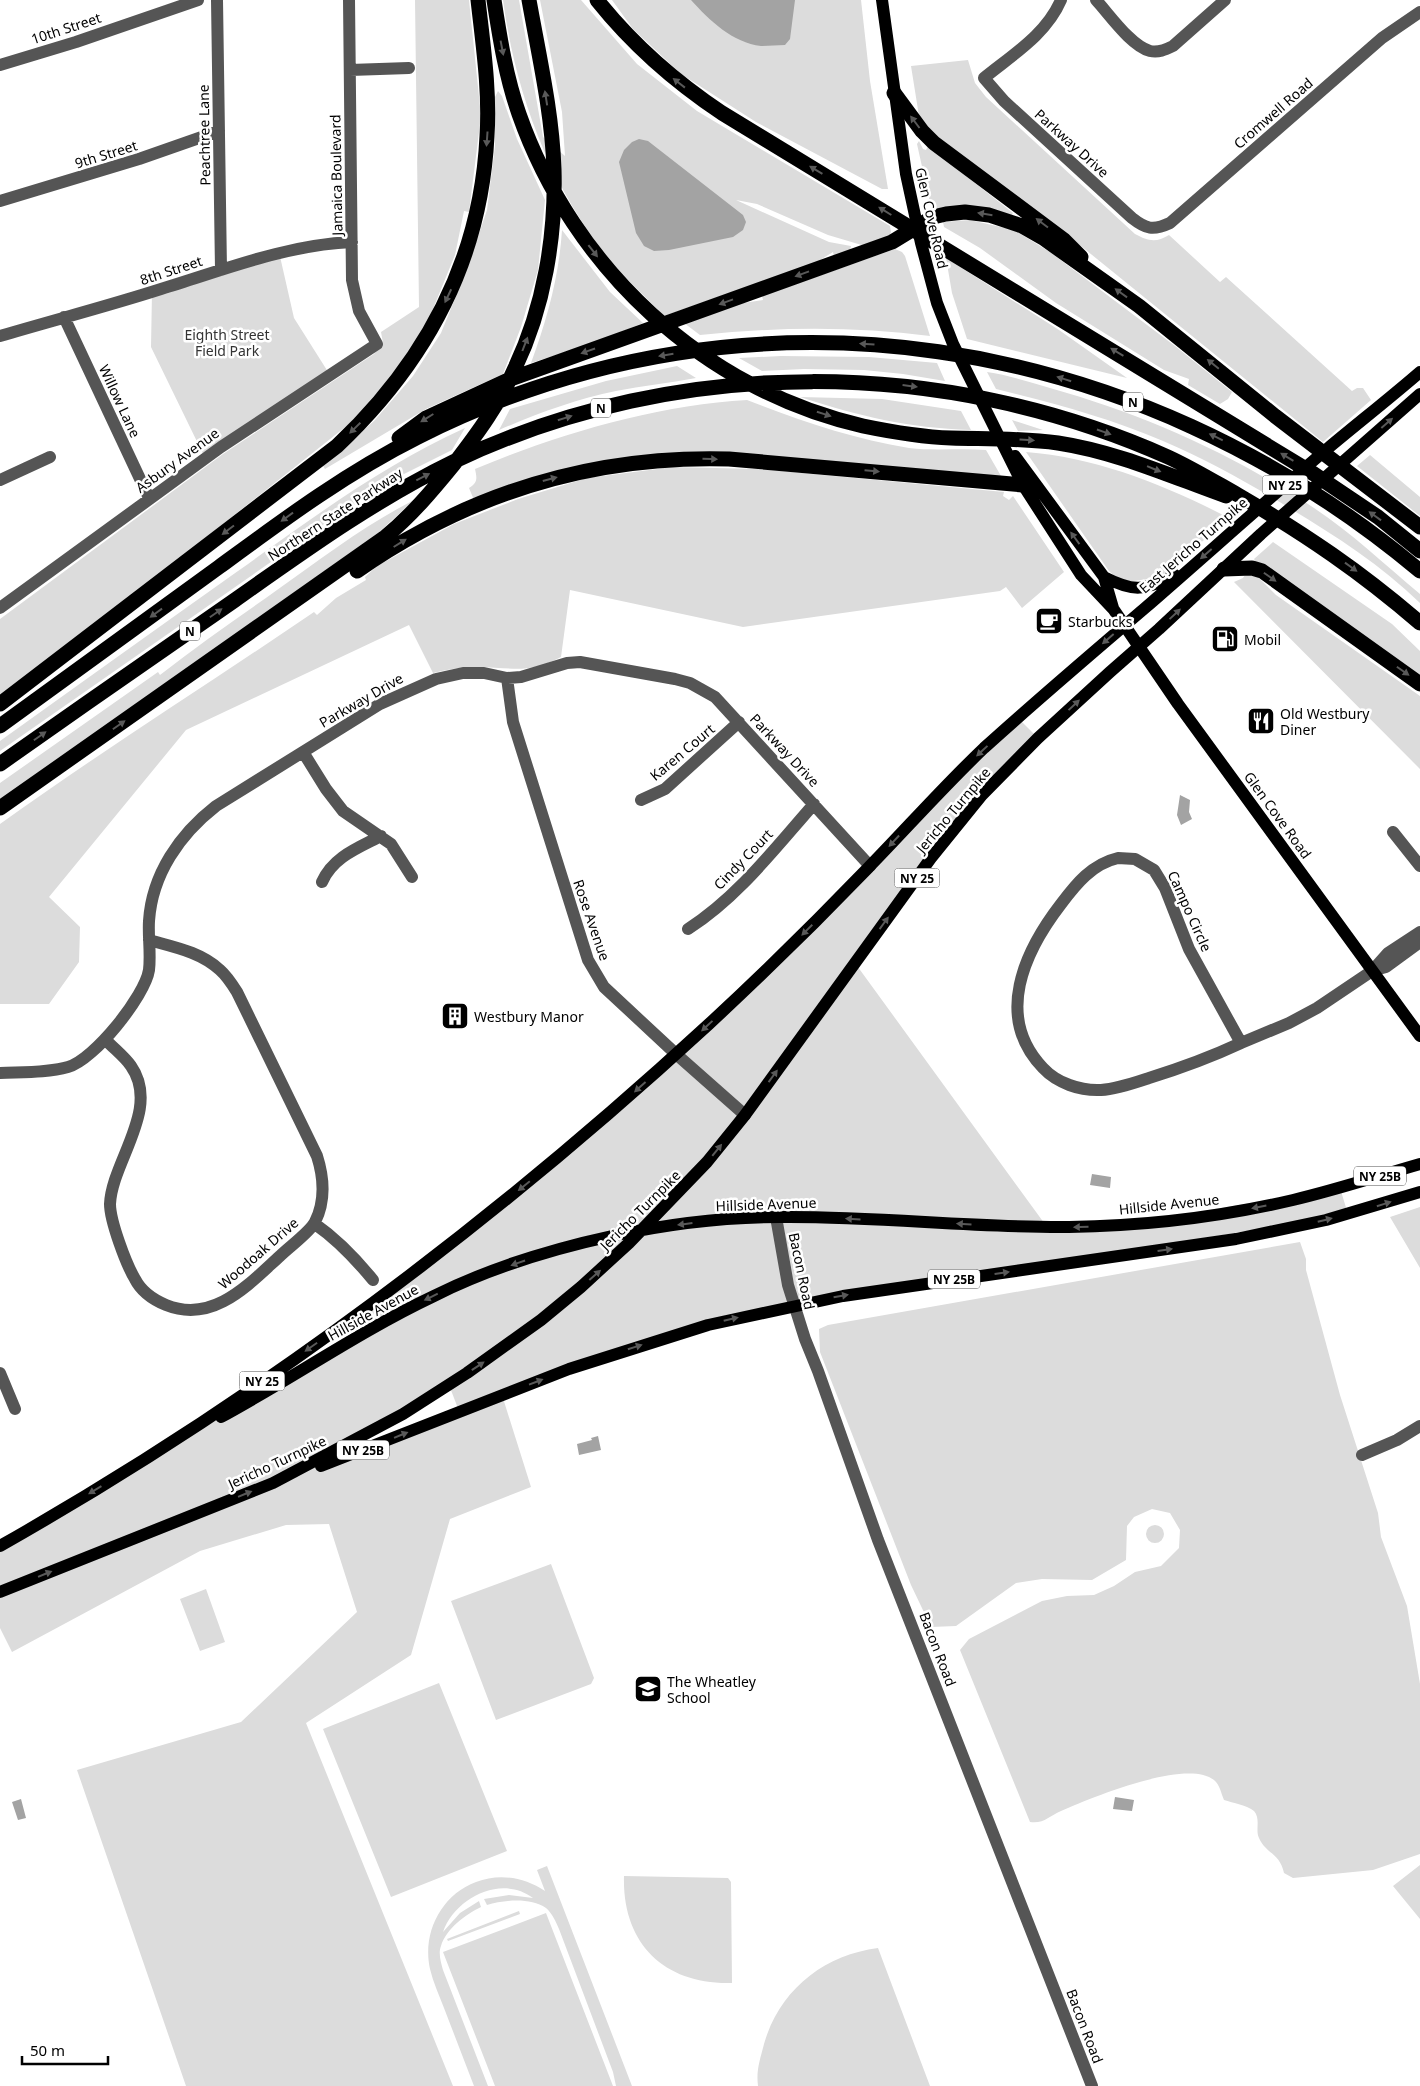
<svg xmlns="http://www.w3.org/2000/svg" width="1420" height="2086" viewBox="0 0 1420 2086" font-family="'Noto Sans',sans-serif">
	<rect width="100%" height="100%" fill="#fff"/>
	<!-- green -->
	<path fill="#dcdcdc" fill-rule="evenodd" d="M415 0H469L481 116 469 212 464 211 455 255 428 321 399 368 349 424 136 593 0 696V619L223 454 374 354 383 343 381 332 419 307Z
		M503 0H519L543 137 565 156 562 112 540 0H581L637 64 697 111 890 226 891 232 889 238 865 246 828 235 757 204 736 200 829 242 851 246 850 251 834 257 833 252 817 262 664 316C649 300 633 286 619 270 553 196 516 97 503 0Z
		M612 0H861L870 81 888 189H882L756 122 681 74 633 29Z
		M968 60 975 83 986 97 1135 234C1148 241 1156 243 1169 235L1220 282 1226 277 1352 391 1357 388H1363L1371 400 1323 442 1081 246 931 134 919 116 911 66Z
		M498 91 502 96 517 139 545 200 538 270 521 327 503 374 426 409 325 469 323 466 374 421 413 376 441 333 467 269 487 210 495 146V97Z
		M919 141 923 149 926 150 928 146 1013 213 1012 215 933 209 931 207 917 144Z
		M970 220 1014 230 1050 252 1175 346 1232 392 1228 399 1220 404 1188 385 1189 379 1164 370 1056 303 980 248 944 227 943 222Z
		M562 230 610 292 643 323 591 344 531 363C547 319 559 277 562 230Z
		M895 249 902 252 905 256 930 336C853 326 777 327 700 335L684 323 737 304 763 300 762 296Z
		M279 252 294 318 330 375 205 458 151 347 152 292Z
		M946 258 1059 330 1127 378 967 339 952 293Z
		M781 356 869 357 937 363 945 381 903 374 864 370 804 369 762 371 739 358Z
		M677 366 696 378C669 383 642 386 616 391 576 399 536 414 499 430L510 409 606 381Z
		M987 372C1008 375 1029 382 1050 388 1143 414 1233 454 1314 508 1352 533 1385 565 1420 594V603C1382 566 1336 536 1291 509 1250 484 1208 460 1163 441 1110 418 1053 403 996 389Z
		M800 397 882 399 961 411 971 430C908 428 859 416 800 397Z
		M747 400C800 421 853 439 909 448 934 451 961 448 986 450L1001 476 676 455 474 500 469 488C478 483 477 478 475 469 558 434 657 405 747 400Z
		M1012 420 1043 430 1018 431Z
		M465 428 452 450 400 476 344 511 0 751V741C79 684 158 628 238 571 311 519 383 465 465 428Z
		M1026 452C1101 458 1169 487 1235 521L1210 535 1151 584 1149 579 1132 581 1131 585 1119 580 1109 571Z
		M1370 455 1420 497V516L1357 466Z
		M673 467 758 469 1004 492 1003 496 1009 500 1013 496 1064 572 1022 608 1006 587 1000 591 743 627 570 590 561 657C525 676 509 666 472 667 459 667 446 670 433 673L409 625 186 730 49 897 80 927 79 962 49 1004H0V824C103 750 210 683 314 612L317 615 336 598 366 580 365 577 377 566 454 524 518 499 587 478Z
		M414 500 377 534 0 800V783L158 672 160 675C198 645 238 618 277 590 322 558 365 525 414 500Z
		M1273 542 1392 624 1420 651V679L1258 565 1254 559Z
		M1245 575 1257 576 1276 595 1420 696V769L1234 582 1243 578Z
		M1018 718 1038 738 1020 756 855 963 1047 1227 1114 1226 1340 1188 1348 1214 762 1312 502 1395 531 1487 450 1519 411 1655 306 1723 453 2086H186L77 1770 241 1722 357 1612 329 1524 286 1525 200 1551 12 1652 0 1628V1546C124 1473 249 1402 373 1328L365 1308 604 1119ZM449 1385 459 1411 278 1480Z
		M1420 1207V1268L1390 1217Z
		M1300 1242 1306 1259V1270L1340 1395 1378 1513 1381 1537 1407 1606 1420 1684V1854L1373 1870 1293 1878 1284 1873C1280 1853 1266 1854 1259 1838 1255 1830 1261 1819 1254 1811 1247 1805 1233 1803 1224 1800 1221 1793 1220 1785 1214 1780 1186 1758 1091 1798 1061 1811 1049 1816 1044 1824 1030 1822L960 1650 969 1639 1042 1601 1067 1596 1094 1595 1114 1586 1135 1572 1161 1566 1179 1548 1180 1530 1170 1513 1152 1509 1134 1517 1127 1526 1126 1560 1092 1580 1042 1579 1016 1583 956 1626 931 1627 911 1585 820 1352 819 1329 828 1325Z
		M1146 1534a9 9 0 1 1 18 0a9 9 0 1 1-18 0Z
		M551 1564 594 1678 591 1684 496 1720 451 1601Z
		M206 1589 225 1642 200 1651 180 1599Z
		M439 1683 507 1851 391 1897 323 1729Z
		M1420 1865V1919L1393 1886Z
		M547 1866 632 2086H616L613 2072 559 1929C556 1922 552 1913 546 1908 530 1897 504 1900 487 1905L484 1899 509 1895 533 1898C501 1874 455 1898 443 1932L460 1913 479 1901 481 1907C466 1914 446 1929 441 1946 438 1953 441 1963 443 1970L488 2086H474C464 2060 454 2034 444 2008 439 1995 433 1982 430 1969 422 1933 441 1895 476 1882 499 1873 524 1877 545 1891L537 1870Z
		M624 1876 728 1878 731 1882 732 1983C665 1985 622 1944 624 1876Z
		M519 1911 520 1914 448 1941 447 1939Z
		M546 1913 613 2086H495L443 1952Z
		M878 1948 930 2086H758C756 2070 760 2060 764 2044 779 1991 823 1955 878 1948Z"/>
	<!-- water -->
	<path fill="#a3a3a3" d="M691 0H795L790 39 785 45C777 45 769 46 761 46 733 43 709 20 691 0Z
		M639 139 648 141 743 215 746 222 743 230 733 237 669 250 654 251 644 246 636 233 619 162 624 150 632 142Z
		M1180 795 1190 800 1189 812 1192 819 1181 825 1177 815Z
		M1092 1174 1111 1177 1110 1188 1090 1185Z
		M598 1436 601 1450 579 1455 577 1444 592 1440 591 1438Z
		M1115 1797 1134 1800 1132 1811 1113 1809Z
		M21 1799 26 1818 18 1820 12 1802Z"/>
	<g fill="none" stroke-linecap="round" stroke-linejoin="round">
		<!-- minor -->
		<path stroke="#555" stroke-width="12" d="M217 0 221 270
			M1061 0C1046 35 1012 55 984 78L1004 101 1132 218C1146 229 1153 231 1170 223L1382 38 1420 12
			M1096 0C1109 14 1131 46 1150 51 1158 53 1165 50 1173 46L1225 0
			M0 65 76 42 198 0
			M350 70 409 68
			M0 201 139 159 219 131
			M64 317 149 498
			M0 336C54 320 108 306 161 289 224 270 285 245 352 242
			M0 480 50 457
			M0 608 221 447 377 344 359 311 352 280 349 0
			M507 678 513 722 588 960 604 987 676 1054 745 1115
			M303 752 326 789 343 811 391 844 412 877
			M641 800 665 789 739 722
			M1393 832 1420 866
			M1118 858 1135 859 1154 870 1165 888 1189 949 1241 1043C1211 1057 1181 1068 1149 1078 1134 1083 1117 1089 1101 1090 1080 1091 1057 1083 1043 1068 994 1017 1024 952 1061 904 1076 884 1092 864 1118 858Z
			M322 882C333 857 358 848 381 836
			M688 929C738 897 776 847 814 804
			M1375 970 1386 967 1420 942
			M105 1039C113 1048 124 1056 131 1066 161 1109 112 1161 110 1204 110 1221 126 1264 135 1279 141 1291 154 1300 166 1305 213 1324 248 1285 280 1256 289 1247 310 1232 315 1222 326 1200 324 1178 317 1156L237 992C232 984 227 976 220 970 201 952 174 947 149 940
			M1241 1043 1289 1023 1317 1008 1372 971 1388 953 1420 932
			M0 1073C22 1072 47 1073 68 1067 94 1060 145 996 149 970 151 954 148 937 149 921 152 874 180 834 216 806L380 704 436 679 463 673H484L507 678 521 677 567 663 580 662 675 679 690 683 715 697 870 866
			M776 1217 788 1285 805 1339 818 1371 878 1540 1092 2086
			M315 1224C338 1240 355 1258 373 1280
			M0 1373 15 1409
			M1362 1455 1397 1440 1420 1426"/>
		<!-- major -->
		<path stroke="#000" stroke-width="12" d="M882 0 906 174 921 243 937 303 953 344 1023 485 1081 575 1114 610 1178 704 1420 1036
			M1015 456 1104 577 1113 608
			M1104 577C1135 593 1144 590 1175 575
			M221 1417C293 1378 360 1331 434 1296 490 1268 552 1249 612 1236 667 1224 724 1217 781 1217 877 1216 973 1228 1069 1227 1145 1226 1220 1217 1293 1200 1336 1190 1378 1176 1420 1164
			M321 1466 569 1369 708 1325 843 1296 1236 1239 1326 1220 1420 1192
			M0 1546C256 1401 493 1223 709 1024 763 974 816 922 868 868 907 828 944 786 984 748 1037 700 1091 654 1145 608 1206 555 1266 501 1327 449 1358 423 1390 398 1420 372
			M0 1592 273 1483 403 1414 467 1373 541 1320 581 1287 629 1243 707 1162 745 1115 931 858 982 795 1038 738 1110 672 1159 629 1261 534 1420 394"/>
		<!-- highway -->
		<path stroke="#000" stroke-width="15" d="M494 0C500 39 506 77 519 114 573 268 704 390 863 426 892 432 921 437 951 438 987 439 1022 438 1058 443 1117 452 1170 476 1226 496
			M597 0C633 45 674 81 722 113L1314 474 1378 517 1420 551
			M894 93 922 131 934 143 1064 240 1081 257
			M399 438 426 418 508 380 892 242 933 217 946 214 965 212 989 215 1022 226 1043 238 1139 306 1275 416 1420 527
			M1224 569 1252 568 1262 571 1420 684
			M357 571C469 493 592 455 729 459L1023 485
			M0 704 337 446C426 362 481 260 487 136 490 91 483 45 478 0
			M0 726C73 673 146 620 219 567 283 520 346 473 418 437 753 268 1137 334 1420 571
			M0 764C78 709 157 654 235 600 307 549 378 498 457 460 680 355 944 357 1168 457 1192 468 1215 482 1238 495 1305 534 1361 572 1420 623
			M0 808 384 538C411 516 432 491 454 464 477 434 500 403 515 368 544 307 556 236 554 169 552 112 539 56 529 0"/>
	</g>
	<!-- one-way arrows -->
	<defs><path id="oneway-solid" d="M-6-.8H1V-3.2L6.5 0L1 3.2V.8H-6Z" transform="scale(1.25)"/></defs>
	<g fill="#595959">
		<use href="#oneway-solid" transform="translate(502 48) rotate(79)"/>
		<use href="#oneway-solid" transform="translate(679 83) rotate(-142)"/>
		<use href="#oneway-solid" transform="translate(546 98) rotate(-99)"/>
		<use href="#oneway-solid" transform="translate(915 122) rotate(-127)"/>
		<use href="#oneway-solid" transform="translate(487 139) rotate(94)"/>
		<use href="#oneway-solid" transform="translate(816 170) rotate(-149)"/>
		<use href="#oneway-solid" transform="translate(885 211) rotate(-148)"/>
		<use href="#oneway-solid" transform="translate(985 214) rotate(-171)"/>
		<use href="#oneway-solid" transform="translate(1042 223) rotate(-143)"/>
		<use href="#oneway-solid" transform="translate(593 251) rotate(52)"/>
		<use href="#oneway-solid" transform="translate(802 274) rotate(160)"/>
		<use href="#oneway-solid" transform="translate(1121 293) rotate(-144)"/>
		<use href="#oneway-solid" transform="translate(448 296) rotate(115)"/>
		<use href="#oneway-solid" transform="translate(726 302) rotate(160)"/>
		<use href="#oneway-solid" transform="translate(525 344) rotate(-69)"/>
		<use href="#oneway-solid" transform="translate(867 344) rotate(-176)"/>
		<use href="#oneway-solid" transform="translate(588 351) rotate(161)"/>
		<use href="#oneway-solid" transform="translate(1117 352) rotate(-149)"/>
		<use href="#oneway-solid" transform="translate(666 355) rotate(171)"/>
		<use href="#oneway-solid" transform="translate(1213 364) rotate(-141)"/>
		<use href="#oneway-solid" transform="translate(1064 379) rotate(-163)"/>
		<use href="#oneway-solid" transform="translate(910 386) rotate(7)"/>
		<use href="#oneway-solid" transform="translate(824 414) rotate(18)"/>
		<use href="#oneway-solid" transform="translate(427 418) rotate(148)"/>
		<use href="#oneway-solid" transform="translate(565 418) rotate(-17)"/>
		<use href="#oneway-solid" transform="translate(1387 423) rotate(-41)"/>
		<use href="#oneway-solid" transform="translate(355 428) rotate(136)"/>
		<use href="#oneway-solid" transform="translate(1104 432) rotate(19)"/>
		<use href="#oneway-solid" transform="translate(1216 437) rotate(-154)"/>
		<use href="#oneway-solid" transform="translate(1027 440) rotate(4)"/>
		<use href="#oneway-solid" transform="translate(1287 457) rotate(-149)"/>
		<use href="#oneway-solid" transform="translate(710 459) rotate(1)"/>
		<use href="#oneway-solid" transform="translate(1154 469) rotate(22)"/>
		<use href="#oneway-solid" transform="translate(872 471) rotate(5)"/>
		<use href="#oneway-solid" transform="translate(423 477) rotate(-27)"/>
		<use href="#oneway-solid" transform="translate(550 479) rotate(-15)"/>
		<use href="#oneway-solid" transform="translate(1375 516) rotate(-144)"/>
		<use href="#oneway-solid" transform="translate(287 517) rotate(144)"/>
		<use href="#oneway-solid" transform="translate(228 530) rotate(143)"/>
		<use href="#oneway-solid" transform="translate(1075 538) rotate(-126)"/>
		<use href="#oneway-solid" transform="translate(400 543) rotate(-32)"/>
		<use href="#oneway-solid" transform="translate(1206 554) rotate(139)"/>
		<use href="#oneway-solid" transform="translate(1351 567) rotate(36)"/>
		<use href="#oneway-solid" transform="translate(1270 577) rotate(35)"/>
		<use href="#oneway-solid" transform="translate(156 613) rotate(144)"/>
		<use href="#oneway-solid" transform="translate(216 613) rotate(-35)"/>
		<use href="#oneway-solid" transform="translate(1175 614) rotate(-43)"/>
		<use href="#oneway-solid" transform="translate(1108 639) rotate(139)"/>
		<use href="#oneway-solid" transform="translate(1403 671) rotate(35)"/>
		<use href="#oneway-solid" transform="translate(1074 705) rotate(-43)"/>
		<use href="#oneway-solid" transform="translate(119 725) rotate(-35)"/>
		<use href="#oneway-solid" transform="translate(40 736) rotate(-35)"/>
		<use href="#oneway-solid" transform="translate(982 751) rotate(137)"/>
		<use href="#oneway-solid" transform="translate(894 841) rotate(133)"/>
		<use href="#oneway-solid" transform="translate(884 923) rotate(-54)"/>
		<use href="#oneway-solid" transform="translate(807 930) rotate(135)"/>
		<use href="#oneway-solid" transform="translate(707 1026) rotate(137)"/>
		<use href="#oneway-solid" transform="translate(773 1076) rotate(-54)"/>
		<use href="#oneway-solid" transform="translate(640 1087) rotate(138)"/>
		<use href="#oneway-solid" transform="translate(717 1150) rotate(-51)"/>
		<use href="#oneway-solid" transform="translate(524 1186) rotate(141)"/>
		<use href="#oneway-solid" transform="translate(1384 1204) rotate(-17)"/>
		<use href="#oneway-solid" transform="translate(1259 1207) rotate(169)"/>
		<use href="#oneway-solid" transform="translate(853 1219) rotate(-177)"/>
		<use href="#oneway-solid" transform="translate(1325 1220) rotate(-14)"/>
		<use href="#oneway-solid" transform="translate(685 1224) rotate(173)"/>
		<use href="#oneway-solid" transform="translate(964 1224) rotate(-177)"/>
		<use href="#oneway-solid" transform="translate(1081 1227) rotate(179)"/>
		<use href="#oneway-solid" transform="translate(1165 1250) rotate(-8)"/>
		<use href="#oneway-solid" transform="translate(518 1263) rotate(161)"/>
		<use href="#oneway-solid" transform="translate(1002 1273) rotate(-8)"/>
		<use href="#oneway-solid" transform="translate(595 1275) rotate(-41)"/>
		<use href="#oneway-solid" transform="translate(841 1296) rotate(-10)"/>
		<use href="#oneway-solid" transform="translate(431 1297) rotate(154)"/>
		<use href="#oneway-solid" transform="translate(731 1319) rotate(-13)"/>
		<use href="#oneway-solid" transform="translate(311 1347) rotate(145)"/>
		<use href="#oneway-solid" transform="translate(635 1347) rotate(-18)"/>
		<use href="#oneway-solid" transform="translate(478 1366) rotate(-34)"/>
		<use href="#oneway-solid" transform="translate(536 1382) rotate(-21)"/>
		<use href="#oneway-solid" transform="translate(401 1435) rotate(-22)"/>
		<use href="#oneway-solid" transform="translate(95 1490) rotate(149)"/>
		<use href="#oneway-solid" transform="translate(245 1494) rotate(-22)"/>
		<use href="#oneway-solid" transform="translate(45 1574) rotate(-22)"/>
	</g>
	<!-- icons -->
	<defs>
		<g id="cafe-square" transform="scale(1.4375)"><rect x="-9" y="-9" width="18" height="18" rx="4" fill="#000" stroke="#fff"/><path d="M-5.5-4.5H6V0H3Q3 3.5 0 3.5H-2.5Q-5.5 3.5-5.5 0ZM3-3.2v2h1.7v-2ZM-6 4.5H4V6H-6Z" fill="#fff"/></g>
		<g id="fuel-square" transform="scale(1.4375)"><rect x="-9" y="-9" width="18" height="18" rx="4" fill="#000" stroke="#fff"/><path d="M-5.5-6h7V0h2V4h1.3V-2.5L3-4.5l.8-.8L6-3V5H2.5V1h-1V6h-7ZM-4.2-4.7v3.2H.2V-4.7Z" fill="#fff"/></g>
		<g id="restaurant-square" transform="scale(1.4375)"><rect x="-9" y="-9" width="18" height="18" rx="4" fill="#000" stroke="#fff"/><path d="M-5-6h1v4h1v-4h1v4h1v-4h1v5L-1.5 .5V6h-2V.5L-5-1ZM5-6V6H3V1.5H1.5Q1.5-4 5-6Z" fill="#fff"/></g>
		<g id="building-square" transform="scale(1.4375)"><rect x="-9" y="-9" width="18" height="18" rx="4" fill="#000" stroke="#fff"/><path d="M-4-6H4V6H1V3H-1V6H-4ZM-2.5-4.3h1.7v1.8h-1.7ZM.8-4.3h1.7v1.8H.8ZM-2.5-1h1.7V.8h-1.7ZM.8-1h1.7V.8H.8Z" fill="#fff"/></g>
		<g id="school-square" transform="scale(1.4375)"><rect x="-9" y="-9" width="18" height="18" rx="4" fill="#000" stroke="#fff"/><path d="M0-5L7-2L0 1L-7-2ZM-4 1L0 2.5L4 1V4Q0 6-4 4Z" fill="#fff"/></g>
	</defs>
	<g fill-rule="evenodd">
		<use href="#cafe-square" x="1049" y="621"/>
		<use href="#fuel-square" x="1225" y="639"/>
		<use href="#restaurant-square" x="1261" y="721"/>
		<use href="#building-square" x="455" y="1016"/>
		<use href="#school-square" x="648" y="1689"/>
	</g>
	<g text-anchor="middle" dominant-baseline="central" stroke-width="5" stroke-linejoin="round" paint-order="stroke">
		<!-- shield labels -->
		<g fill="#fff" stroke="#4c4c4c" stroke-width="1">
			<rect x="1123" y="392.5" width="20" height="19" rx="4"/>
			<rect x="591" y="398.5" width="20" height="19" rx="4"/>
			<rect x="1262.5" y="475.5" width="45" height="19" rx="4"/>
			<rect x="180" y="621.5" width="20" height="19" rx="4"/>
			<rect x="894.5" y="868.5" width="45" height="19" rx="4"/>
			<rect x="1354" y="1166.5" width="52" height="19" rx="4"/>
			<rect x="928" y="1269.5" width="52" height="19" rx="4"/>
			<rect x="239.5" y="1371.5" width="45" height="19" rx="4"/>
			<rect x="337" y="1440.5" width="52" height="19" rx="4"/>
		</g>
		<g font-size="12" font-weight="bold" fill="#000">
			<text x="1133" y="402">N</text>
			<text x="601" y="408">N</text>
			<text x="1285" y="485">NY 25</text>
			<text x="190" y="631">N</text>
			<text x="917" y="878">NY 25</text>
			<text x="1380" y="1176">NY 25B</text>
			<text x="954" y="1279">NY 25B</text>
			<text x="262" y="1381">NY 25</text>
			<text x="363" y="1450">NY 25B</text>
		</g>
		<!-- street labels -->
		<g font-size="14" fill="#000" stroke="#fff">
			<text transform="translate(66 28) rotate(-18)">10th Street</text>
			<text transform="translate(1273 113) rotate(-41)">Cromwell Road</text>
			<text transform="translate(204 135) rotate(-91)">Peachtree Lane</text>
			<text transform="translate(1072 143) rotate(42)">Parkway Drive</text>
			<text transform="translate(106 154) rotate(-17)">9th Street</text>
			<text transform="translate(336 175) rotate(-91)">Jamaica Boulevard</text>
			<text transform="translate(932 218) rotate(77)">Glen Cove Road</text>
			<text transform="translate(171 270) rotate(-18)">8th Street</text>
			<text transform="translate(120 401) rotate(65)">Willow Lane</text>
			<text transform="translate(177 460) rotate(-36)">Asbury Avenue</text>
			<text transform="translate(335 514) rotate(-33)">Northern State Parkway</text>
			<text transform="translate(1193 545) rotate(-41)">East Jericho Turnpike</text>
			<text transform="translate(361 700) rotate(-30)">Parkway Drive</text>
			<text transform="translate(785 750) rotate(47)">Parkway Drive</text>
			<text transform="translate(682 752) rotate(-40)">Karen Court</text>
			<text transform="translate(953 810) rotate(-50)">Jericho Turnpike</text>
			<text transform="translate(1278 815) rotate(54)">Glen Cove Road</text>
			<text transform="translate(743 859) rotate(-46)">Cindy Court</text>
			<text transform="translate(1190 911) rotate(66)">Campo Circle</text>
			<text transform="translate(592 920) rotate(71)">Rose Avenue</text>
			<text transform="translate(766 1204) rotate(-2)">Hillside Avenue</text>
			<text transform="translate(1169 1204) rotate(-6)">Hillside Avenue</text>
			<text transform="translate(640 1210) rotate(-45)">Jericho Turnpike</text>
			<text transform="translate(258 1253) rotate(-41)">Woodoak Drive</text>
			<text transform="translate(802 1271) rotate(78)">Bacon Road</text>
			<text transform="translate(373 1312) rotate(-29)">Hillside Avenue</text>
			<text transform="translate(277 1462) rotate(-25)">Jericho Turnpike</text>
			<text transform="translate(938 1649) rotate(69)">Bacon Road</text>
			<text transform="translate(1085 2026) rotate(69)">Bacon Road</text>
		</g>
		<!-- park labels -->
		<g font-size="14" fill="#333" stroke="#fff">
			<text x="227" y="334">Eighth Street<tspan x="227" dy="16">Field Park</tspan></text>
		</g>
		<!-- poi labels -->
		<g font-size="14" fill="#000" stroke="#fff" text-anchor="start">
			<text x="1068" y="621">Starbucks</text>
			<text x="1244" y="639">Mobil</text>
			<text x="1280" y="713">Old Westbury<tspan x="1280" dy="16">Diner</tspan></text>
			<text x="474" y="1016">Westbury Manor</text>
			<text x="667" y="1681">The Wheatley<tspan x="667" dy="16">School</tspan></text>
		</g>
	</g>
	<!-- scale -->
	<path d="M22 2056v8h86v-8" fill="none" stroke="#000000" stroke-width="2.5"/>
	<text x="30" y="2056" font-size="15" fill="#000000" stroke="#ffffff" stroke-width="4" paint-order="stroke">50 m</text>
</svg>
